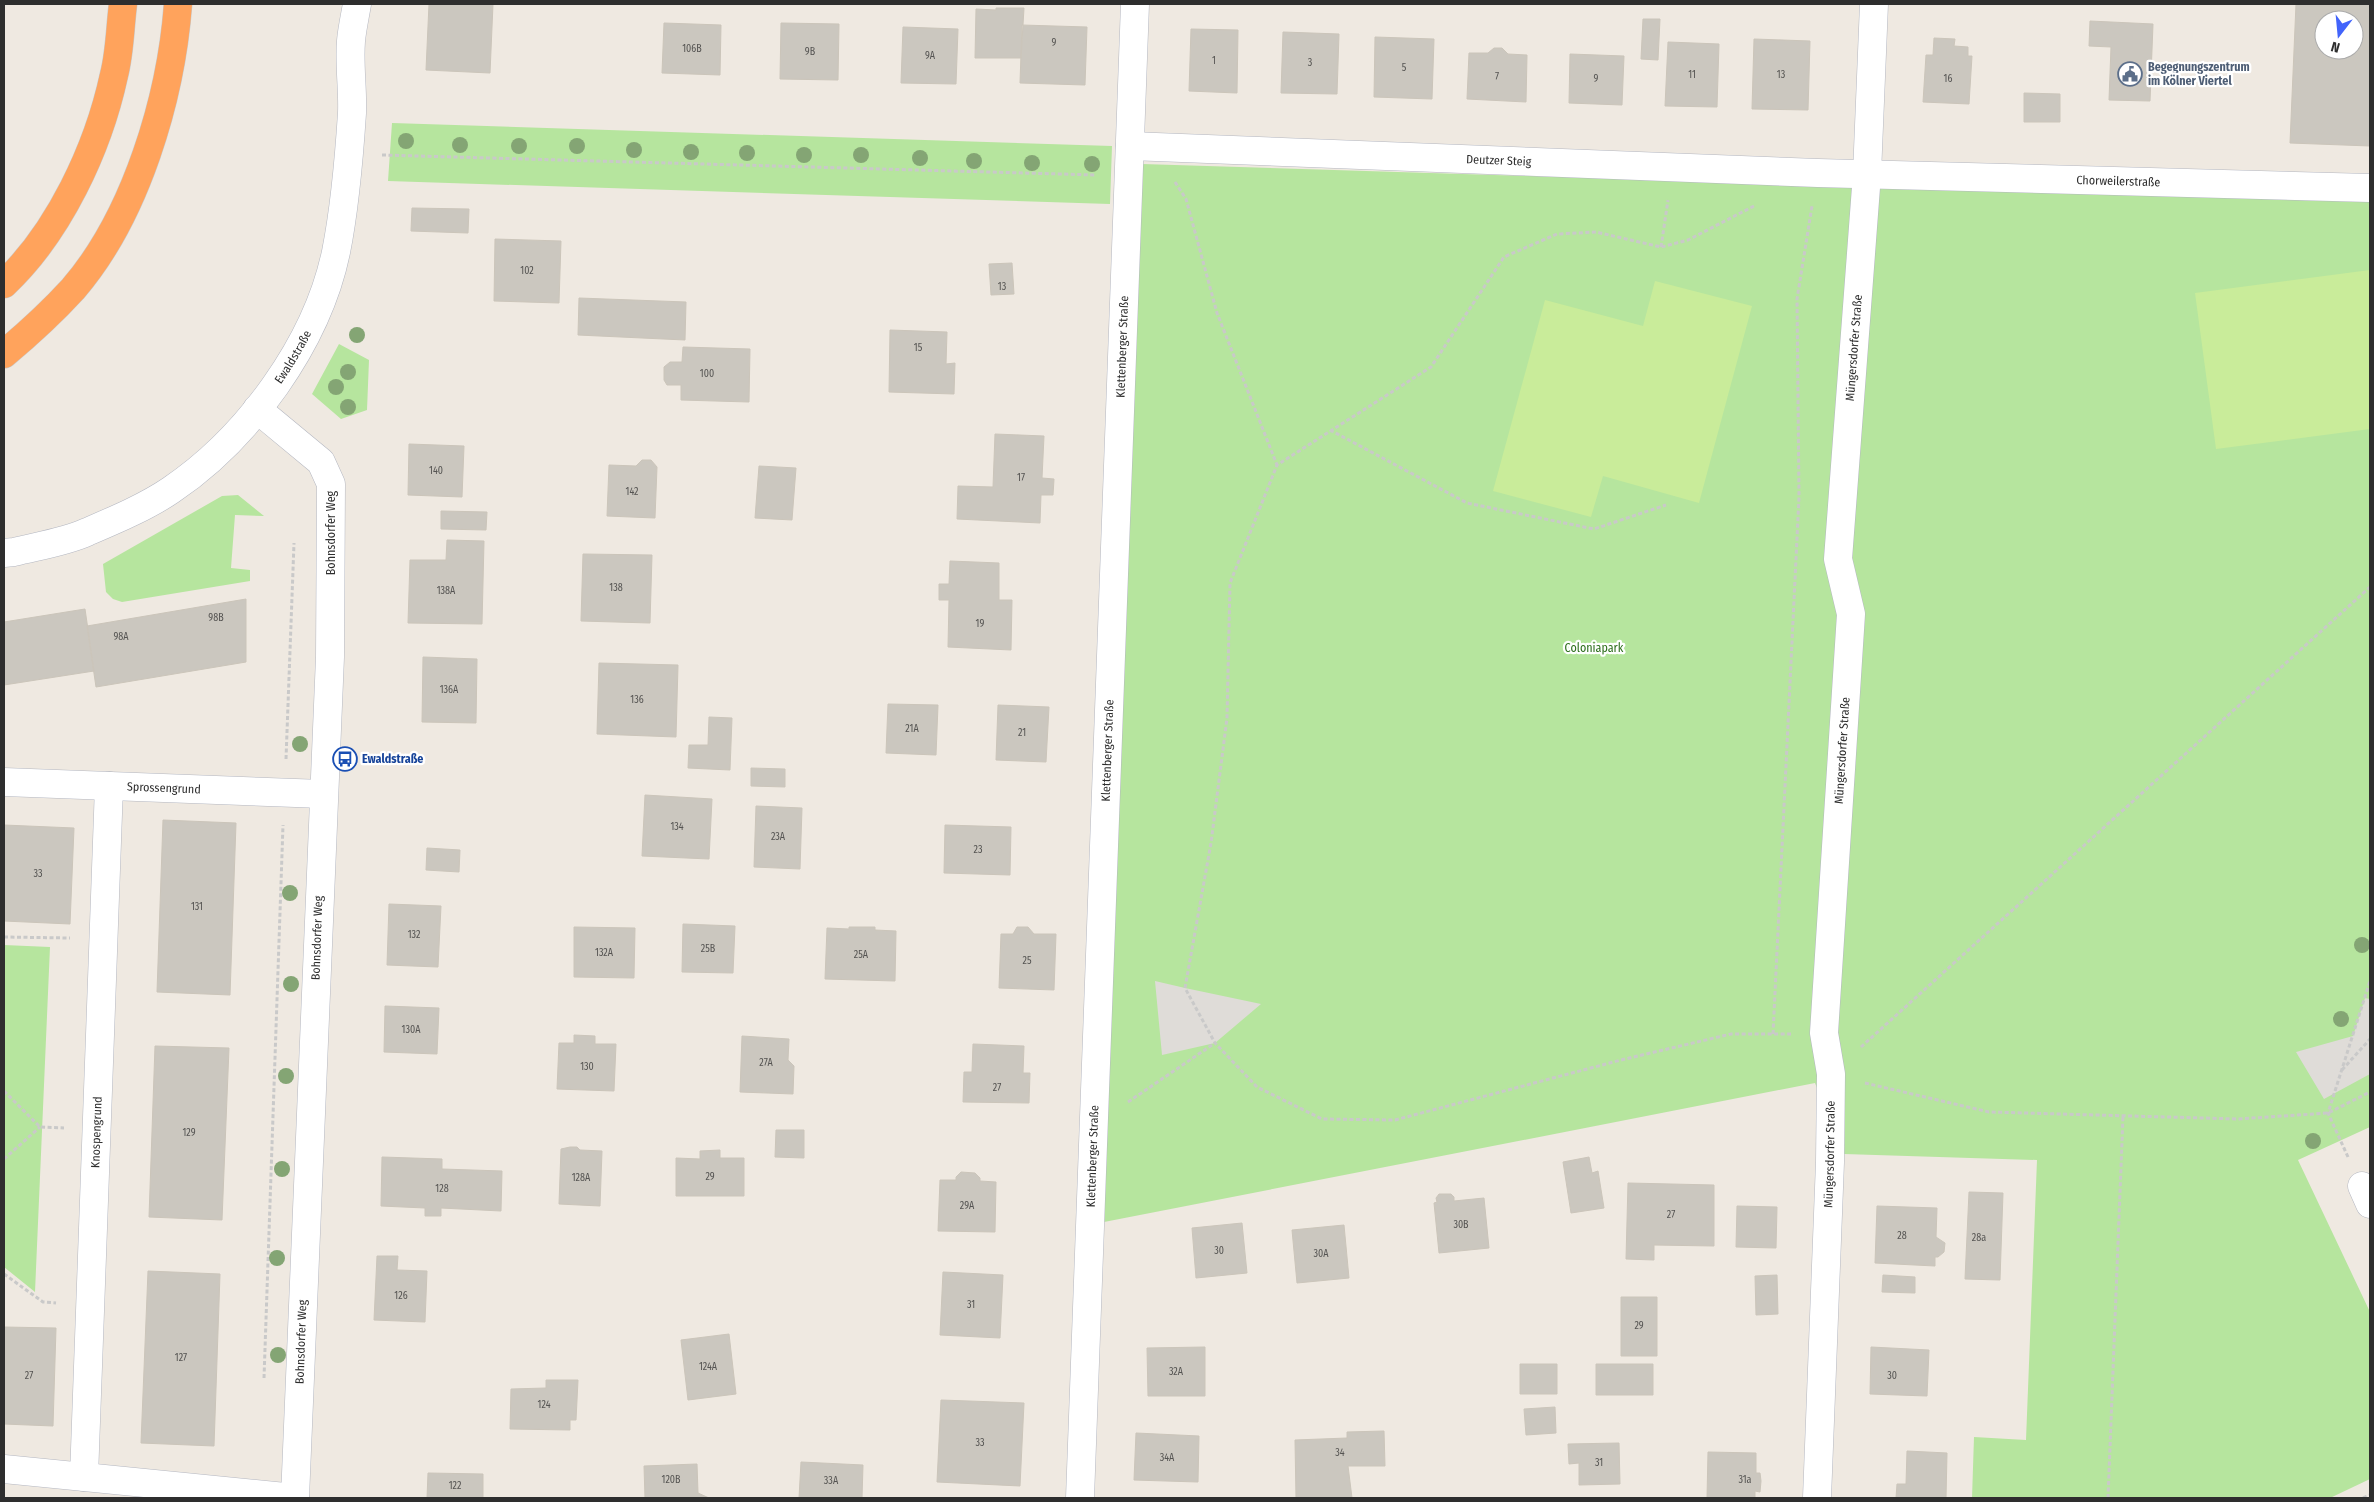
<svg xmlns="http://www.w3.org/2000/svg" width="2374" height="1502" viewBox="0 0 2374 1502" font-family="'Fira Sans Condensed',sans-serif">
	<rect width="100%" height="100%" fill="#efe9e1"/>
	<!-- green -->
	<path fill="#b6e59e" d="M392 123 1112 146 1110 204 388 181Z
		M1142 164 2370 202V1127L2298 1160 2370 1312V1479L2330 1498H1972L1974 1437 2026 1440 2037 1160 1844 1154 1815 1083 1104 1222Z
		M339 344 369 360 367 410 341 419 312 394Z
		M238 495 264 516 235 515 231 568 250 570V581L122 602 113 599 106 592 103 564 222 496Z
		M4 945 50 947 35 1292 4 1267Z"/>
	<!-- pitch -->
	<path fill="#c9ec9a" d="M2370 270V429L2216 449 2195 293Z
		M1655 281 1752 306 1699 503 1603 476 1591 517 1493 491 1545 300 1643 326Z"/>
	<!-- plaza -->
	<path fill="#dfdcd8" d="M1155 981 1185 988 1261 1004 1215 1043 1162 1055Z
		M2365 998 2370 999V1074L2324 1099 2296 1052 2353 1036Z"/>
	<!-- building -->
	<path fill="#cbc7bf" stroke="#cbc5ba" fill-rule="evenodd" d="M429 4H493L490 73 426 70Z
		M2296 4H2370V146L2290 143ZM2324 20H2354V50H2324Z
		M996 8H1024L1021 58H975L976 9 996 10Z
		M1643 19H1660L1658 60 1641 59Z
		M2090 21 2153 24 2150 101 2109 100 2111 47 2089 46Z
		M664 23 721 25 720 75 662 73Z
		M781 23 839 24 838 80 780 79Z
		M1022 25 1087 27 1085 85 1020 83Z
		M903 27 958 29 956 84 901 83Z
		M1191 29 1238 30 1237 93 1189 91Z
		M1283 32 1339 34 1337 94 1281 93Z
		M1375 37 1434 39 1432 99 1374 97Z
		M1934 38 1955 39 1954 46 1968 47V56H1972L1969 104 1923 102 1926 55H1933Z
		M1754 39 1810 41 1808 110 1752 109Z
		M1668 42 1719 44 1717 107 1665 106Z
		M1494 48H1502L1508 54 1527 55 1526 102 1467 99 1469 53H1488Z
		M1570 54 1624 56 1622 105 1569 103Z
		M2024 93 2060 94V122H2024Z
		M412 208 469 209 468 233 411 231Z
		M495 239 561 241 559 303 494 301Z
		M1012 263 1014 294 991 295 989 264Z
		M579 298 686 302 685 340 578 335Z
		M890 330 947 332 946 364 955 363 954 394 889 392Z
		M683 347 750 349 749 402 681 400V385H667L664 380V367L670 362H682Z
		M995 434 1044 436 1042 478 1054 479 1053 495H1041L1040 523 957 519 958 486 993 487Z
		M409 444 464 446 462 497 408 495Z
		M642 460H651L657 467 655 518 607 516 609 465 636 466Z
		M759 466 796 468 792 520 755 518Z
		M441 511 487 512 486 530 441 529Z
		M447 540 484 541 482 624 408 623 410 560H446Z
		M583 554 652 555 650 623 581 621Z
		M950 561 999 563V600H1012L1011 650 948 647 949 600H939V584H949Z
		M246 599V662L96 687 87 626Z
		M85 609 94 671 4 685V622Z
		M423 657 477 659 476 723 422 722Z
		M599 663 678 665 676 737 597 734Z
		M888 704 938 705 936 755 886 753Z
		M998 705 1049 707 1046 762 996 760Z
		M709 717 732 718 730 770 688 768 689 745H708Z
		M751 768 785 769V787L751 786Z
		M645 795 712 799 709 859 642 856Z
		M756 806 802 808 800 869 754 867Z
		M163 820 236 823 230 995 157 992Z
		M4 825 74 828 70 924 4 921Z
		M945 825 1011 827 1010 875 944 873Z
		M427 848 460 850 459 872 426 870Z
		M389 904 441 906 438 967 387 965Z
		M683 924 735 926 733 973 682 972Z
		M574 927 635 928 634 978 574 977Z
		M849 927H875V930L896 931 895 981 825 979 827 928 849 929Z
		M1017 927H1028L1034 934H1056L1054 990 999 988 1001 934H1013Z
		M385 1006 439 1008 437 1054 384 1052Z
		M574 1035 595 1036V1044H616L614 1091 557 1089 559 1043H574Z
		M742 1036 789 1039 788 1060 794 1066 793 1094 740 1092Z
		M973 1044 1024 1046 1023 1073H1030L1029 1103 963 1102 964 1072H972Z
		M155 1046 229 1048 222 1220 149 1217Z
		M776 1130H804V1158L775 1157Z
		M570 1147H577L580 1150 602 1151 600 1206 559 1204 561 1149Z
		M720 1150V1158H744V1196H676V1158L700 1159V1151Z
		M382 1157 442 1159V1169L502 1171 501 1211 441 1208V1216H425V1208L381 1206Z
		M1589 1157 1592 1173 1598 1171 1604 1208 1571 1213 1563 1162Z
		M961 1172 975 1173 980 1178V1181L996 1182 995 1232 938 1231 940 1180H956V1177Z
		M1628 1183 1714 1185V1246L1654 1245V1260L1626 1259Z
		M1969 1192 2003 1193 2000 1280 1965 1279Z
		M1439 1194H1451L1454 1197V1201L1484 1198 1489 1248 1439 1253 1434 1203 1437 1202 1436 1198Z
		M1737 1206 1777 1207 1776 1248 1736 1247Z
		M1877 1206 1937 1208 1936 1237 1945 1243 1944 1252 1938 1257H1935V1266L1875 1263Z
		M1242 1223 1247 1273 1196 1278 1192 1228Z
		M1344 1225 1349 1278 1297 1283 1292 1230Z
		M377 1256H398L397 1270 427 1271 425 1322 374 1320Z
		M148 1271 220 1274 214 1446 141 1443Z
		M943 1272 1003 1275 1000 1338 940 1335Z
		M1777 1275 1778 1314 1756 1315 1755 1276Z
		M1883 1275 1915 1277V1293L1882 1292Z
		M1621 1297H1657V1356H1621Z
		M4 1327 56 1328 53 1426 4 1424Z
		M729 1334 736 1394 688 1400 681 1340Z
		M1205 1347V1396H1148L1147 1348Z
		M1871 1347 1929 1350 1927 1396 1870 1394Z
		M1520 1364H1557V1394H1520Z
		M1596 1364H1653V1395H1596Z
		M546 1380H578L576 1420H570V1430L510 1429 511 1389 546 1388Z
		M941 1400 1024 1403 1020 1486 937 1482Z
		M1555 1407 1556 1433 1526 1435 1524 1409Z
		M1384 1431 1385 1466H1348L1352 1498H1296L1295 1440 1347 1438V1432Z
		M1136 1433 1199 1436 1198 1482 1134 1480Z
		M1619 1443 1620 1484 1579 1485V1463L1569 1464 1568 1444Z
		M1907 1451 1947 1453 1946 1498H1896L1897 1484H1906Z
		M1708 1452 1756 1453V1473H1760L1761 1481 1760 1492 1755 1491V1498H1707Z
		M801 1462 863 1465 862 1498H799Z
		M697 1464 698 1493 709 1498H645L644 1466Z
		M428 1473 483 1474V1498H427Z"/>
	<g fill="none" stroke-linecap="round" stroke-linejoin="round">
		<!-- minor casing -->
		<g stroke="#b4b7c1" stroke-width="29">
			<g id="minor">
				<path id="s1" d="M1130 146 1818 173 2370 188"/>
				<path d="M257 409 321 462 331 484 330 657 295 1498"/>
				<path id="s2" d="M4 553 14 552C38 546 65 542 87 532 115 520 146 507 171 490 248 438 317 343 336 252 345 207 349 159 352 113 353 89 349 65 351 41 352 29 355 16 357 4"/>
				<path id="s3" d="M4 782 323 794"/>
				<path d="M2362 1186 2370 1204"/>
				<path d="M4 1469 295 1498"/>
				<path id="s4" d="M84 1477 109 786"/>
				<path id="s5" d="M1080 1498 1135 4"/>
				<path id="s6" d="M1817 1498 1830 1162 1831 1074 1824 1033 1851 614 1838 559 1867 174 1874 4"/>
			</g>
		</g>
		<!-- highway casing -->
		<g stroke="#c9c9c9" stroke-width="29">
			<path id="highway" d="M4 284C59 232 98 149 114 75 120 52 120 27 123 4
				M4 354C28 334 51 313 73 289 136 216 171 98 178 4"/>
		</g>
		<!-- path -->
		<path stroke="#c9c9c9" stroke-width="3" stroke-dasharray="4 2.5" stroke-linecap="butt" d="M382 155 1096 175
			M1175 182 1186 199 1217 313 1277 465
			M1754 206 1688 240 1661 247 1596 232 1557 234 1504 257 1431 367 1277 465 1230 583 1227 718 1211 843 1185 988 1215 1043 1257 1087 1322 1119 1395 1120 1621 1060 1731 1034H1791
			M1661 247 1668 200
			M1330 430 1467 503 1594 529 1666 505
			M286 759 294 543
			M4 937 70 938
			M1773 1034 1799 497 1797 299 1812 206
			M1861 1047 2370 587
			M2342 1070 2370 1039
			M1865 1083 1989 1112 2238 1119 2328 1113 2370 1092
			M4 1091 40 1127 64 1128
			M1128 1102 1215 1043
			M2348 1157 2328 1113 2370 981
			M4 1159 40 1127
			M4 1274 43 1302 56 1303
			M264 1378 283 825
			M2108 1498 2123 1116
			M2363 1498 2370 1495"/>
		<!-- minor -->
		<use href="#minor" stroke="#fff" stroke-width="28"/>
		<!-- highway -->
		<use href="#highway" stroke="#ffa35c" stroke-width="28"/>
	</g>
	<!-- trees -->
	<g fill="#84a574">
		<circle cx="406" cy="141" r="8"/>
		<circle cx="460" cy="145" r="8"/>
		<circle cx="519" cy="146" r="8"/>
		<circle cx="577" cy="146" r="8"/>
		<circle cx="634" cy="150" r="8"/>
		<circle cx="691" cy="152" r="8"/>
		<circle cx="747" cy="153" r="8"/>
		<circle cx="804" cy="155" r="8"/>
		<circle cx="861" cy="155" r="8"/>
		<circle cx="920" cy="158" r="8"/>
		<circle cx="974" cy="161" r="8"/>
		<circle cx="1032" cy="163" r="8"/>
		<circle cx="1092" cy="164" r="8"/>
		<circle cx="357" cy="335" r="8"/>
		<circle cx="348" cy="372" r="8"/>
		<circle cx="336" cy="387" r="8"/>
		<circle cx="348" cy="407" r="8"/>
		<circle cx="300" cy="744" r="8"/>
		<circle cx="290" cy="893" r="8"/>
		<circle cx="2362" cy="945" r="8"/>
		<circle cx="291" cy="984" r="8"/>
		<circle cx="2341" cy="1019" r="8"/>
		<circle cx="286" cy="1076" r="8"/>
		<circle cx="2313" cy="1141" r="8"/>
		<circle cx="282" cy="1169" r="8"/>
		<circle cx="277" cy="1258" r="8"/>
		<circle cx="278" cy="1355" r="8"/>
	</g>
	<!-- icons -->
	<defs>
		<g id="civic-ring" transform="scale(1.25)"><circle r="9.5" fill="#fff" stroke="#5c6f8a" stroke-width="1.5"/><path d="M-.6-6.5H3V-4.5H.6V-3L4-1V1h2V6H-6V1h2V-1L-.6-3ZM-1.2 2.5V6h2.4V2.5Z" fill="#5c6f8a"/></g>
		<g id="bus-ring" transform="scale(1.25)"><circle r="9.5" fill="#fff" stroke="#1a4fb4" stroke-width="1.5"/><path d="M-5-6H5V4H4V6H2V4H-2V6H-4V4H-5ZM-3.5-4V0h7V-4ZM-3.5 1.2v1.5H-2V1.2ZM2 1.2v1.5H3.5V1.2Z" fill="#1a4fb4"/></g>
	</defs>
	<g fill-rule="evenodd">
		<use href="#civic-ring" x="2130" y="74"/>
		<use href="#bus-ring" x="345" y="759"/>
	</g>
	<g text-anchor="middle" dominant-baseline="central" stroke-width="4.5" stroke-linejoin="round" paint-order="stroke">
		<!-- number labels -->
		<g font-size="10" fill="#555452">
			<text x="1054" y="43">9</text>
			<text x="692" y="49">106B</text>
			<text x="810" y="52">9B</text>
			<text x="930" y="56">9A</text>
			<text x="1214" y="61">1</text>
			<text x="1310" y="63">3</text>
			<text x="1404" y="68">5</text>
			<text x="1692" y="75">11</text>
			<text x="1781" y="75">13</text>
			<text x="1497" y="77">7</text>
			<text x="1596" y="79">9</text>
			<text x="1948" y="79">16</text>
			<text x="527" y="271">102</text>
			<text x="1002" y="287">13</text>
			<text x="918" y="348">15</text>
			<text x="707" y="374">100</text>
			<text x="436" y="471">140</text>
			<text x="1021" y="478">17</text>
			<text x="632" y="492">142</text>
			<text x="616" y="588">138</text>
			<text x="446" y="591">138A</text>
			<text x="216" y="618">98B</text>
			<text x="980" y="624">19</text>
			<text x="121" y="637">98A</text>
			<text x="449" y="690">136A</text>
			<text x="637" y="700">136</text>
			<text x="912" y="729">21A</text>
			<text x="1022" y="733">21</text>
			<text x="677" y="827">134</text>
			<text x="778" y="837">23A</text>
			<text x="978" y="850">23</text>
			<text x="38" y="874">33</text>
			<text x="197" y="907">131</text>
			<text x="414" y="935">132</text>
			<text x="708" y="949">25B</text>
			<text x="604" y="953">132A</text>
			<text x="861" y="955">25A</text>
			<text x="1027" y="961">25</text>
			<text x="411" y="1030">130A</text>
			<text x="766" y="1063">27A</text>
			<text x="587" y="1067">130</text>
			<text x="997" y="1088">27</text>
			<text x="189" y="1133">129</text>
			<text x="710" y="1177">29</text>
			<text x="581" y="1178">128A</text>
			<text x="442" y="1189">128</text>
			<text x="967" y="1206">29A</text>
			<text x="1671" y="1215">27</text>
			<text x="1461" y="1225">30B</text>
			<text x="1902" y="1236">28</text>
			<text x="1979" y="1238">28a</text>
			<text x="1219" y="1251">30</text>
			<text x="1321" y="1254">30A</text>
			<text x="401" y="1296">126</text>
			<text x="971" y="1305">31</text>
			<text x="1639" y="1326">29</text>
			<text x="181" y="1358">127</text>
			<text x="708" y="1367">124A</text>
			<text x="1176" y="1372">32A</text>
			<text x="29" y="1376">27</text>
			<text x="1892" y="1376">30</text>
			<text x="544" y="1405">124</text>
			<text x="980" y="1443">33</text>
			<text x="1340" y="1453">34</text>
			<text x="1167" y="1458">34A</text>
			<text x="1599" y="1463">31</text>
			<text x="671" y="1480">120B</text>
			<text x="1745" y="1480">31a</text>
			<text x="831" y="1481">33A</text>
			<text x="455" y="1486">122</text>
		</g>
		<!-- service labels -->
		<g font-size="12" font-weight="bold" fill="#4e5e75" stroke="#fff" text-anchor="start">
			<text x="2148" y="67">Begegnungszentrum<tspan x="2148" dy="14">im Kölner Viertel</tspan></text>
		</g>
		<!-- street labels -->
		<g font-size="12" fill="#2e2e2e" stroke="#fff">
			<text stroke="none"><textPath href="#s1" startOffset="369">Deutzer Steig</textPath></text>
			<text stroke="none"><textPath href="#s1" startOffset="989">Chorweilerstraße</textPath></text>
			<text stroke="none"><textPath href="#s5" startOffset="1152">Klettenberger Straße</textPath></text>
			<text stroke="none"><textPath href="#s6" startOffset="1154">Müngersdorfer Straße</textPath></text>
			<text stroke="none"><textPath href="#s2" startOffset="362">Ewaldstraße</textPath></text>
			<text transform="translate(331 533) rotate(-90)">Bohnsdorfer Weg</text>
			<text stroke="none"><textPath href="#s6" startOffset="749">Müngersdorfer Straße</textPath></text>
			<text stroke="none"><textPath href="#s5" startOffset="748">Klettenberger Straße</textPath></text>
			<text stroke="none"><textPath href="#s3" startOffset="160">Sprossengrund</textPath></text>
			<text transform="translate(317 938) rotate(-88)">Bohnsdorfer Weg</text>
			<text stroke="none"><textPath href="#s4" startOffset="345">Knospengrund</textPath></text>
			<text stroke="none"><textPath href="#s6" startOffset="344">Müngersdorfer Straße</textPath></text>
			<text stroke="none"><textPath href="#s5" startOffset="342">Klettenberger Straße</textPath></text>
			<text transform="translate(301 1342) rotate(-88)">Bohnsdorfer Weg</text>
		</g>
		<!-- park labels -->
		<g font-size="12" fill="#2c6e1b" stroke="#fff">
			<text x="1594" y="648">Coloniapark</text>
		</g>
		<!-- transit labels -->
		<g font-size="12" font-weight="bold" fill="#164399" stroke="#fff" text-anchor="start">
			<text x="362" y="759">Ewaldstraße</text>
		</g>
	</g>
	<!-- border -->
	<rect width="2374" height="1502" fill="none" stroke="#2e2e2e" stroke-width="10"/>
	<!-- north arrow -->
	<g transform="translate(2339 35) rotate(196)"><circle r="24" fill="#ffffff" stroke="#ababab"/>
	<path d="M0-4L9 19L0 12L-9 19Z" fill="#4264fb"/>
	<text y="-8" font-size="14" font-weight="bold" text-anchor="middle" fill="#2e2e2e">N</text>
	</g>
</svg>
